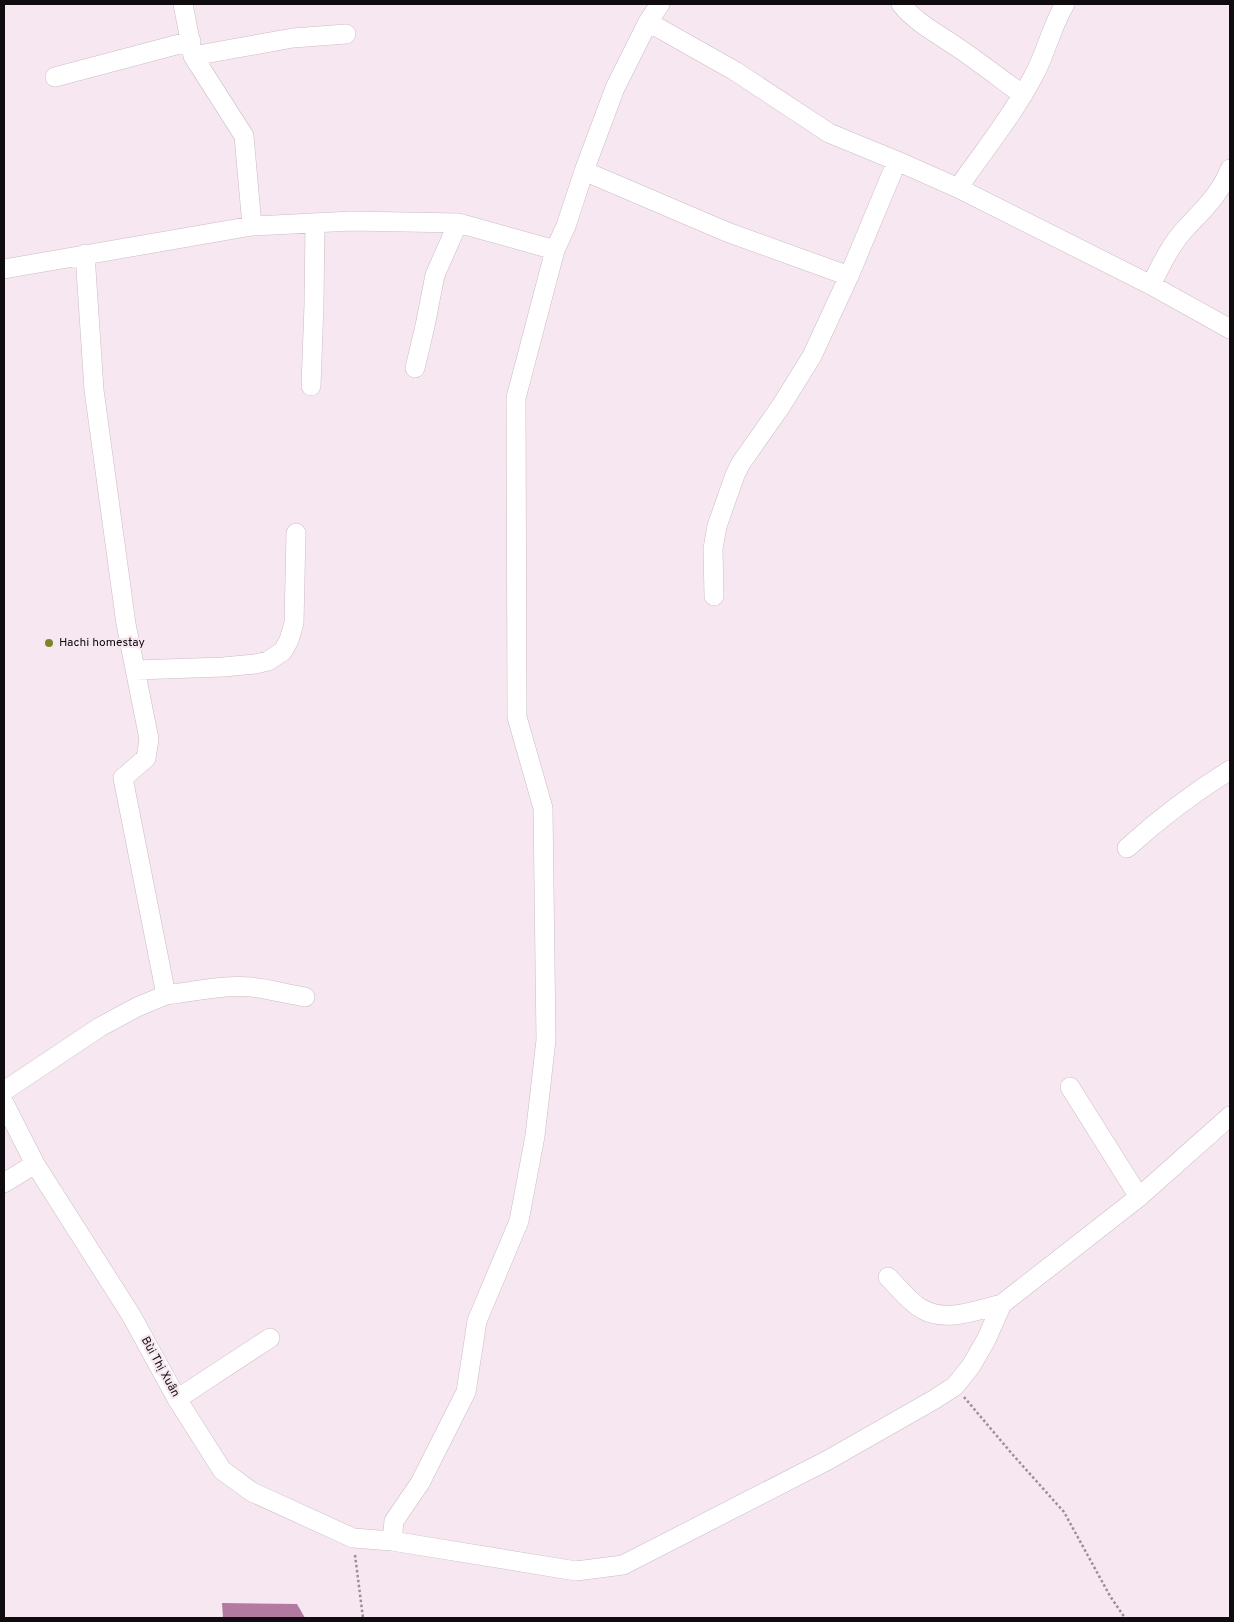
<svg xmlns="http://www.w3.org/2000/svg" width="1234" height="1622" viewBox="0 0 1234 1622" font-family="Overpass,sans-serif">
	<rect width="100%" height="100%" fill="#f6e7f0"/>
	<!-- water -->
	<path fill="#b379a1" d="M222 1603 297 1604 305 1618H223Z"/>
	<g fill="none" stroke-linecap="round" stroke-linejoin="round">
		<!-- minor casing -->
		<g stroke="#cbbcc6" stroke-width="20">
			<path id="minor" d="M183 4 193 56 244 136 252 226
				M901 4C915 22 938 34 957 47 979 62 1001 79 1023 95
				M648 22 660 4
				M193 56 293 38 346 34
				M55 77 191 41
				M584 171 727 232 849 276
				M958 188C983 152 1012 116 1033 77 1046 54 1051 27 1065 4
				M4 269 252 226 352 221 458 223 555 250
				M1151 285C1161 265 1171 244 1186 228 1203 210 1221 193 1230 169
				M415 368 425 326 435 275 458 223
				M311 386 314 304 315 223
				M714 596 713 549 717 526 735 475 741 463 781 406 812 356 849 276 897 161
				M135 670 223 667 255 664 268 661 283 651 289 640 294 623 296 533
				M1127 848C1159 819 1193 793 1230 770
				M166 995C195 991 223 985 251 987 269 989 287 994 305 997
				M1070 1087 1139 1197
				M4 1091 100 1027 137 1007 166 995 123 778 146 758 149 739 126 624 94 390 85 254
				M4 1103 35 1164 131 1315 177 1399 222 1470 252 1492 353 1538 392 1541 576 1571 623 1565 828 1460 935 1399 955 1386 971 1366 986 1340 1002 1304 1139 1197 1230 1116
				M4 1183 35 1164
				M888 1277C899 1288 909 1302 922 1309 946 1323 977 1310 1002 1304
				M177 1399 270 1338
				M392 1541 394 1521 420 1483 466 1392 477 1321 519 1221 535 1136 546 1040 543 808 517 717 516 398 555 250 566 226 584 171 615 88 648 22 735 71 829 133 897 161 958 188 1151 285 1230 329"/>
		</g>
		<!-- path -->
		<path stroke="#998f95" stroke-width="2.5" stroke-dasharray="2.5 2.5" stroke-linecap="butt" d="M964 1397 1013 1455 1064 1512 1110 1596 1125 1618
			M355 1555 363 1618"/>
		<!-- minor -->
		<use href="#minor" stroke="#fff" stroke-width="19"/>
	</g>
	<!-- markers -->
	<circle fill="#7e832e" stroke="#f6e7f0" stroke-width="2" cx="49" cy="643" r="5"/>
	<g text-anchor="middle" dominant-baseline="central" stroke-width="4.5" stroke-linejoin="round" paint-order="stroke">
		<!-- poi labels -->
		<g font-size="12" fill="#0f0b0e" stroke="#f6e7f0" text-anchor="start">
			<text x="59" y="643">Hachi homestay</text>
		</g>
		<!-- street labels -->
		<g font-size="12" fill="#0f0b0e" stroke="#f6e7f0">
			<text transform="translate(160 1367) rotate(61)">Bùi Thị Xuân</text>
		</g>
	</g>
	<!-- border -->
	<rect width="1234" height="1622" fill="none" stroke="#0f0b0e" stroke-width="10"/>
</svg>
